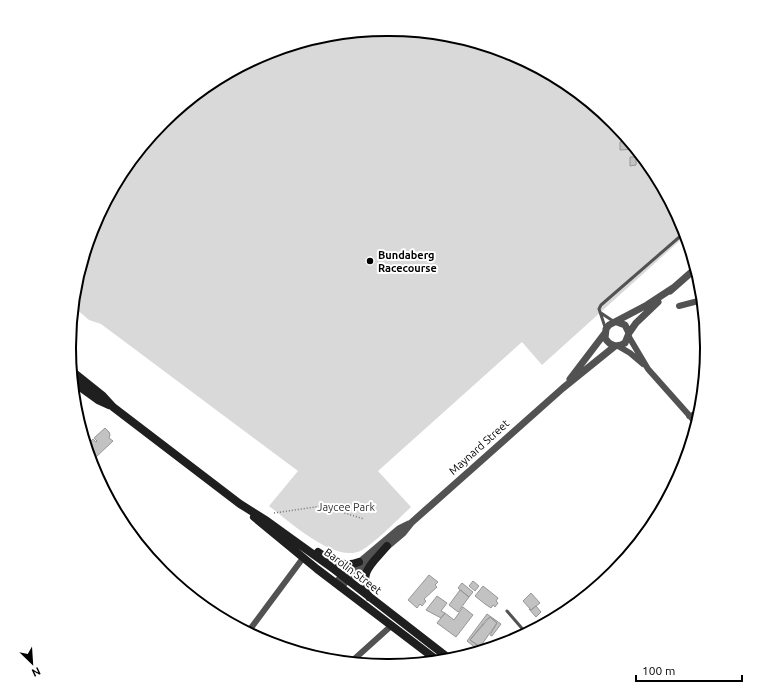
<svg xmlns="http://www.w3.org/2000/svg" width="776" height="695" viewBox="0 0 776 695" font-family="Ubuntu,sans-serif">
	<rect width="100%" height="100%" fill="#fff"/>
	<!-- green -->
	<path fill="#d9d9d9" d="M388 29 450 35 510 53 565 83 613 122 653 171 682 226 685 236 542 365 522 342 378 471 411 507C398 519 376 542 362 550 336 565 289 521 269 506L298 471 101 324 89 320 74 307C82 216 138 136 210 83 219 77 230 72 240 67 249 63 257 57 267 53 307 37 346 33 388 29Z"/>
	<!-- building -->
	<path fill="#c2c2c2" stroke="#969696" d="M629 141 635 149 620 150V142Z
		M630 157H636V165L630 166Z
		M105 428 109 432 110 435 109 438 113 441 96 457 93 454 90 457 87 448 88 444 93 439 96 442 97 441 94 438Z
		M429 575 438 582 435 585 437 587 424 599 426 601 422 606 420 604 417 608 408 600Z
		M473 581 479 586 475 591 469 586Z
		M462 583 473 592 469 597 458 588Z
		M483 586 498 598 496 601 498 603 495 607 493 605 491 608 485 604 475 596Z
		M460 590 469 597 458 612 449 605Z
		M531 593 540 603 531 610 523 601Z
		M437 596 447 603 441 611 445 613 441 618 426 610Z
		M536 606 541 612 536 617 529 609 531 610Z
		M463 607 473 615 456 637 437 623 445 613 454 620Z
		M487 614 501 624 492 636 490 635 497 623 490 617 486 620 470 640 479 646 477 649 467 641Z
		M490 617 497 623 480 647 470 640Z"/>
	<g fill="none" stroke-linecap="round" stroke-linejoin="round">
		<!-- path -->
		<path stroke="#747474" stroke-width="1.5" stroke-dasharray="1 2" stroke-linecap="butt" d="M274 513 322 506 364 519"/>
		<!-- service -->
		<path stroke="#525252" stroke-width="3" d="M601 313 613 321
			M605 327 599 309 601 305 684 233
			M507 611 526 633"/>
		<!-- minor -->
		<path stroke="#525252" stroke-width="6" d="M679 306 702 300
			M629 337 648 369 696 423
			M618 346 630 353 643 364
			M689 416 699 413
			M248 632 303 558
			M351 662 391 626"/>
		<!-- tertiary -->
		<path stroke="#525252" stroke-width="7" d="M670 291 695 269
			M617 322 625 325 629 333 625 343C617 348 610 346 605 338L606 329 609 325 647 305 673 288
			M629 333 636 323 658 302
			M570 379 605 333
			M384 549 403 533 411 523 563 388 615 346
			M335 583 399 529 409 524
			M340 587 373 558"/>
		<!-- secondary -->
		<path stroke="#1f1f1f" stroke-width="8" d="M72 371 102 395 113 407 240 504 267 521 335 570 451 660
			M73 382 98 400 109 405
			M254 517 317 569 438 661
			M318 552C331 561 344 568 359 562
			M369 597C358 571 372 564 387 546"/>
	</g>
	<!-- markers -->
	<circle fill="#000" stroke="#fff" stroke-width="1.5" cx="370" cy="261" r="4"/>
	<g text-anchor="middle" dominant-baseline="central" stroke-width="4" stroke-linejoin="round" paint-order="stroke">
		<!-- poi labels -->
		<g font-size="11" font-weight="bold" fill="#000" stroke="#fff" text-anchor="start">
			<text x="378" y="255">Bundaberg<tspan x="378" dy="13">Racecourse</tspan></text>
		</g>
		<!-- street labels -->
		<g font-size="11" fill="#000" stroke="#fff">
			<text transform="translate(479 447) rotate(-42)">Maynard Street</text>
			<text transform="translate(353 571) rotate(37)">Barolin Street</text>
		</g>
		<!-- park labels -->
		<g font-size="11" fill="#303030" stroke="#fff">
			<text x="346" y="507">Jaycee Park</text>
		</g>
	</g>
	<!-- crop -->
	<path d="M0 0H776V695H0ZM387 36H389A311 311 0 0 1 700 347V348A311 311 0 0 1 389 659H387A311 311 0 0 1 76 348V347A311 311 0 0 1 387 36Z" fill="#fff" fill-rule="evenodd"/>
	<path fill="none" stroke="#000" stroke-width="2" d="M387 36H389A311 311 0 0 1 700 347V348A311 311 0 0 1 389 659H387A311 311 0 0 1 76 348V347A311 311 0 0 1 387 36Z"/>
	<!-- north arrow -->
	<g transform="translate(32 663) rotate(155)" stroke="#ffffff" stroke-width="3" paint-order="stroke">
	<path d="M0-3L7 15L0 10L-7 15Z" fill="#000000"/>
	<text y="-6" font-size="11" font-weight="bold" text-anchor="middle" fill="#000000">N</text>
	</g>
	<!-- scale -->
	<path d="M636 675v6h106v-6" fill="none" stroke="#000000" stroke-width="2"/>
	<text x="642" y="675" font-size="12" fill="#000000" stroke="#ffffff" stroke-width="3" paint-order="stroke">100 m</text>
</svg>
